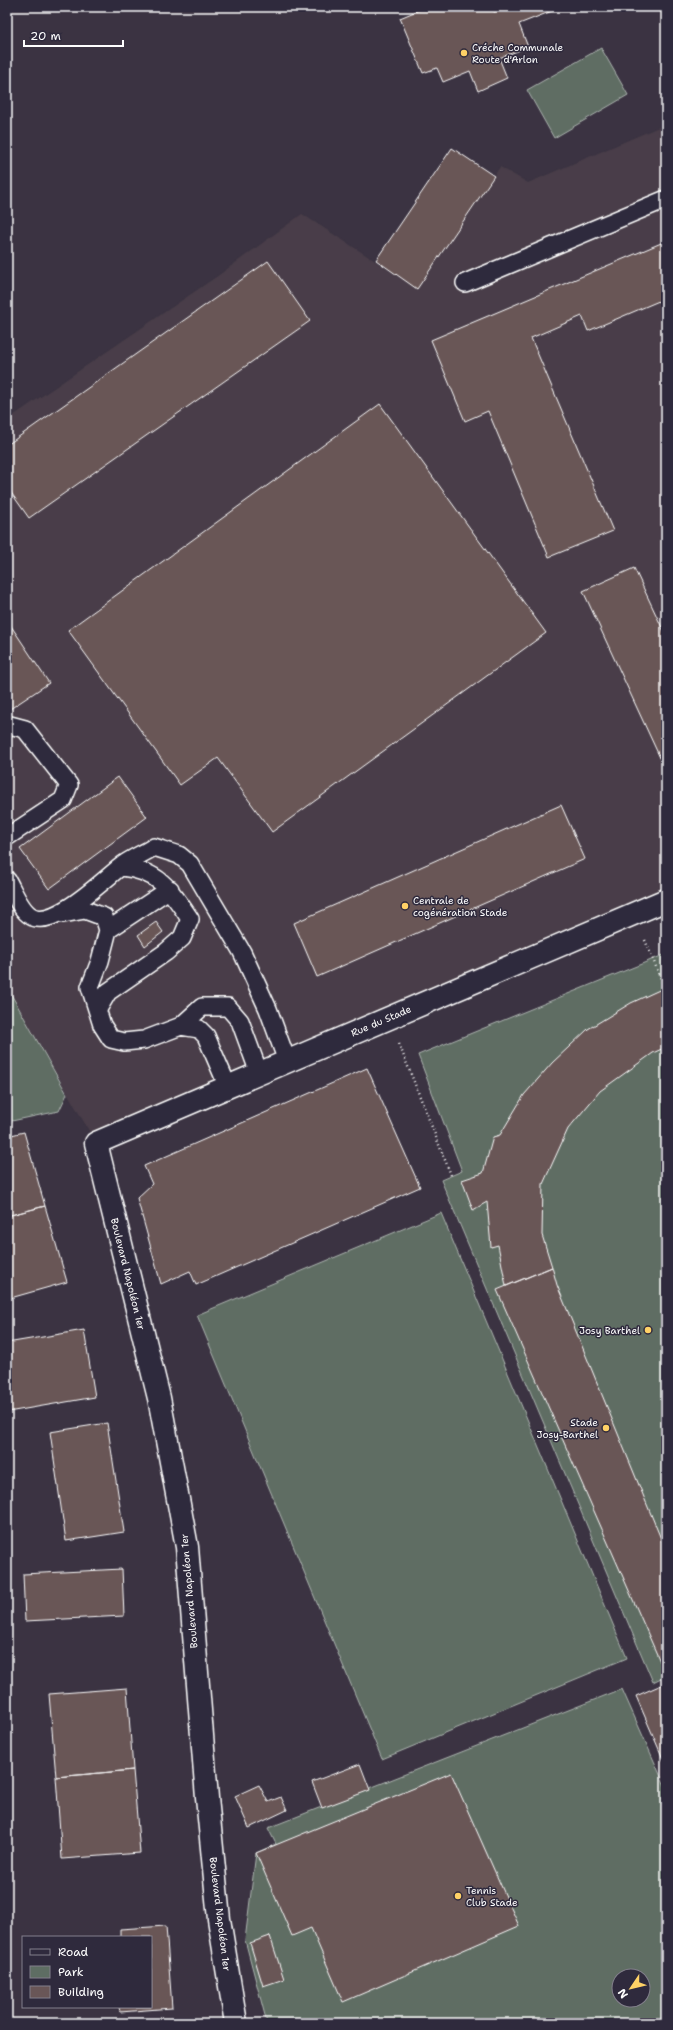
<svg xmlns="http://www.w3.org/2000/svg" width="673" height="2030" viewBox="0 0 673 2030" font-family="'Shantell Sans',sans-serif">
	<rect width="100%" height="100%" fill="#3b3342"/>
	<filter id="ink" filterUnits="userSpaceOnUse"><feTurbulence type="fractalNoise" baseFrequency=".025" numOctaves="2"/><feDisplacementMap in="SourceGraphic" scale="8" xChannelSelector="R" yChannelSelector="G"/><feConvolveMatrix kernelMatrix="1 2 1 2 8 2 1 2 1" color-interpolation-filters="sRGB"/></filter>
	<g filter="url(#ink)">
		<!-- built -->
		<path fill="#493e48" d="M666 124V900L96 1143 7 987V420L219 275 302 214 417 288 500 167 528 183Z"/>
		<!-- green -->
		<path fill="#5e6d63" stroke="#aeb6b1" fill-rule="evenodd" d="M601 48 628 95 554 138 527 90Z
			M666 954V1677L665 1676 653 1682 441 1180 462 1171 418 1055Z
			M7 987 67 1094 59 1111 7 1122Z
			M441 1213 627 1658 382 1759 197 1315Z
			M622 1689 666 1788V2023H267L245 1940 256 1853 276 1844 268 1828ZM619 1976H643V2000H619Z"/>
		<!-- building -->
		<path fill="#695657" stroke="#fff" d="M426 7H492L494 12 506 7H551L552 11 519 24 528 47 499 58 507 78 478 91 470 71 443 82 437 68 423 73 400 18Z
			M452 148 494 176 417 289 376 260Z
			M666 241V298L588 331 582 316 531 338 613 531 549 557 488 411 465 421 431 340Z
			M268 261 310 321 29 518 7 487V445Z
			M380 404 546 633 272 832 218 758 180 785 68 630Z
			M634 568 666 636V758L661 760 583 591Z
			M7 620 49 683 7 711Z
			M118 777 147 817 49 889 20 849Z
			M561 805 585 859 317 977 294 923Z
			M156 922 163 932 145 946 138 935Z
			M666 987V1047L653 1053 600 1091 568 1129 543 1184 542 1235 552 1267 506 1286 498 1245 491 1247 487 1202 473 1210 462 1180 483 1173 493 1137 500 1135 524 1095 552 1063 588 1029 631 1003Z
			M367 1068 420 1187 196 1285 190 1271 161 1284 137 1198 152 1184 144 1166Z
			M24 1132 45 1206 7 1216V1136Z
			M45 1206 67 1282 7 1299V1216Z
			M552 1267 557 1285 666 1551V1675L497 1290Z
			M84 1330 95 1397 8 1412 7 1343Z
			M107 1423 124 1532 66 1541 50 1432Z
			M122 1569 124 1616 25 1621 23 1574Z
			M666 1683V1761H664L636 1696Z
			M127 1688 133 1770 56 1777 49 1694Z
			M360 1764 370 1790 322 1808 312 1782Z
			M133 1770 140 1853 62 1859 56 1777Z
			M451 1773 519 1926 343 2002 311 1928 292 1936 256 1853Z
			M259 1785 268 1802 281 1797 287 1810 249 1828 235 1796Z
			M166 1926 172 2008 120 2012 119 2007H151V1937H120V1929Z
			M270 1936 284 1979 263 1986 250 1943Z"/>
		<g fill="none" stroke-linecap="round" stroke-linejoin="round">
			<!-- lane casing -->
			<g stroke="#fff" stroke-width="20">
				<path id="lane" d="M465 283 666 199
					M7 728 10 725 25 729 69 785 63 800 7 837
					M7 880C13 890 20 910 31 916 54 930 105 878 124 864 133 858 144 853 154 847L179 855 190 864 242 952 268 1009 287 1061
					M63 914 85 910 104 917 108 930 100 961 90 987 102 1025 111 1039 124 1042 144 1040 181 1026 202 1007H228L240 1021 259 1073
					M108 930 170 889
					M98 1009 108 992 166 952 182 938 190 919C170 889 159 871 122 867
					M181 1026 199 1029 206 1036 228 1087"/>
			</g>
			<!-- street casing -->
			<g stroke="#fff" stroke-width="25">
				<path id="street" d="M236 2023 219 1919 207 1798 187 1547 159 1398 96 1143 666 900"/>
			</g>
			<!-- path -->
			<path stroke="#fff" stroke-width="2.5" stroke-dasharray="1 3" stroke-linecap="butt" d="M645 940 666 991
				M399 1044 451 1175"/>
			<!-- lane -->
			<use href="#lane" stroke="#2f2a3d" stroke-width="17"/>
			<!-- street -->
			<use href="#street" stroke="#2f2a3d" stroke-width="22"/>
		</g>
	</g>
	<!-- markers -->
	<g fill="#ffd166" stroke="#2f2a3d" stroke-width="1.5">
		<circle cx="464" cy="53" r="4"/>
		<circle cx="405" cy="906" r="4"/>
		<circle cx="648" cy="1330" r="4"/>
		<circle cx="606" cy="1428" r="4"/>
		<circle cx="458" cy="1896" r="4"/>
	</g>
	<g text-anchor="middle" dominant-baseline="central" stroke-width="3" stroke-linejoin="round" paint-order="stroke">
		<!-- poi labels -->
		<g font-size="10" fill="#fff" stroke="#2f2a3d" text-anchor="start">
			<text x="472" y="47">Créche Communale<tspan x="472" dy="12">Route d'Arlon</tspan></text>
			<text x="413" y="900">Centrale de<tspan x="413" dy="12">cogénération Stade</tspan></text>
			<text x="640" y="1330" text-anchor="end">Josy Barthel</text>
			<text x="598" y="1422" text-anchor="end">Stade<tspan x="598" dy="12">Josy-Barthel</tspan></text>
			<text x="466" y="1890">Tennis<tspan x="466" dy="12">Club Stade</tspan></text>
		</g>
		<!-- street labels -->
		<g font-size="10" fill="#fff" stroke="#2f2a3d">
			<text transform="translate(381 1021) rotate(-23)">Rue du Stade</text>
			<text transform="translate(128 1274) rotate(76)">Boulevard Napoléon 1er</text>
			<text transform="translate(189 1591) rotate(-95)">Boulevard Napoléon 1er</text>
			<text transform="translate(220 1914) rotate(83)">Boulevard Napoléon 1er</text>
		</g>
	</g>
	<!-- margin -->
	<rect width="673" height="2030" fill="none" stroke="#2f2a3d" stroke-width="24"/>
	<rect x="12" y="12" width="649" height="2006" fill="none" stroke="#fff" stroke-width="1.5" filter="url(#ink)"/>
	<!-- legend -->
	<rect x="22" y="1936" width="130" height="72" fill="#2f2a3d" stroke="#827f8b"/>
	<rect x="30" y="1949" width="20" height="6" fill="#2f2a3d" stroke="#827f8b"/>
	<text x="58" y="1956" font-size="12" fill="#ffffff">Road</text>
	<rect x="30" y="1966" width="20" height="12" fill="#5e6d63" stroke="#827f8b"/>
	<text x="58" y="1976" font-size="12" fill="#ffffff">Park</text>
	<rect x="30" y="1986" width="20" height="12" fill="#695657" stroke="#827f8b"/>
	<text x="58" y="1996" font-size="12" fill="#ffffff">Building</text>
	<!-- north arrow -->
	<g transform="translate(631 1988) rotate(235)"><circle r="19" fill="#2f2a3d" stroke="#827f8b"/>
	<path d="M0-3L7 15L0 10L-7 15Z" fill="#ffd166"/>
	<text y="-6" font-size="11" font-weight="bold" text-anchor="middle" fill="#ffffff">N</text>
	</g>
	<!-- scale -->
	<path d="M24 40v6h99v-6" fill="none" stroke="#ffffff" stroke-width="2"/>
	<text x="30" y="40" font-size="12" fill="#ffffff" stroke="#2f2a3d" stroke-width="3" paint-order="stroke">20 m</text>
</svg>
